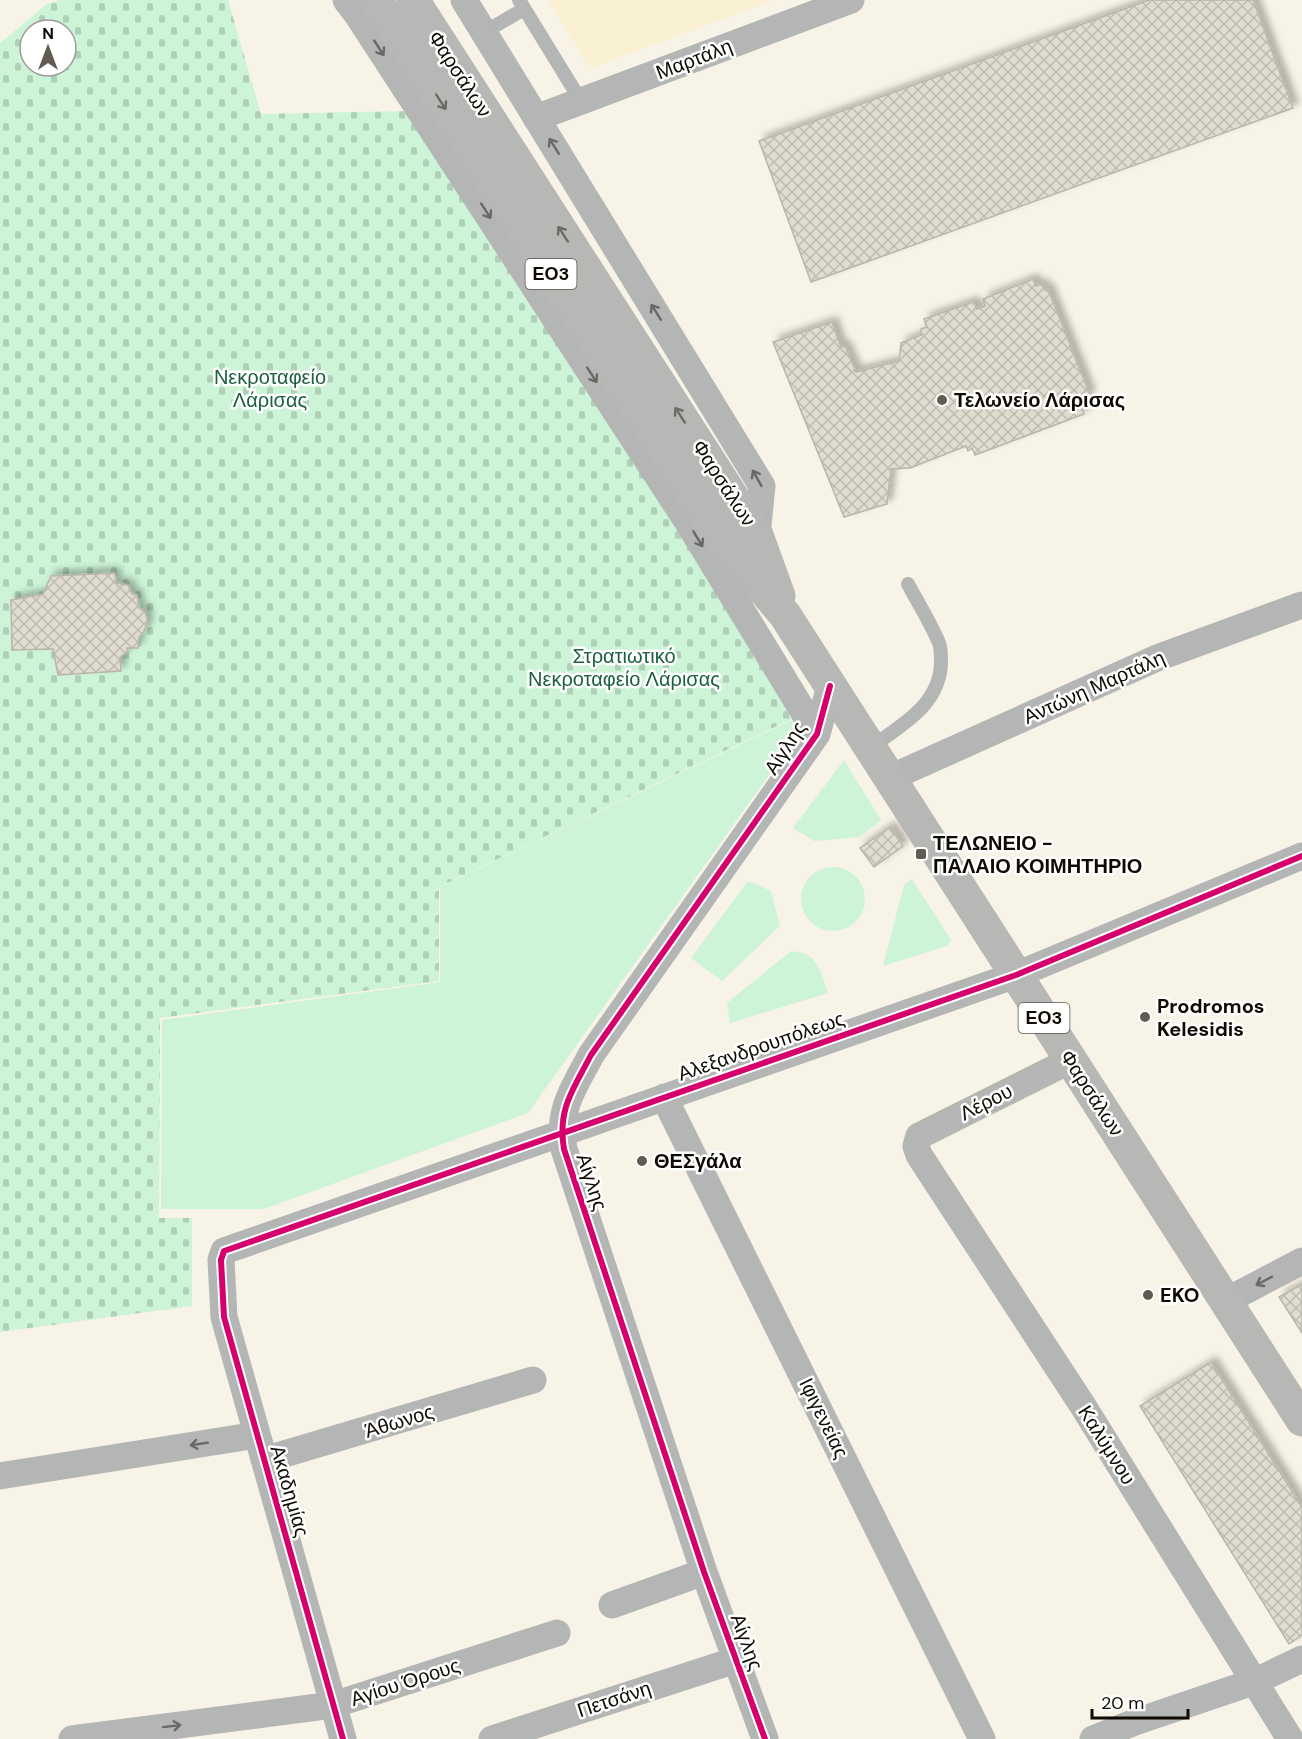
<svg xmlns="http://www.w3.org/2000/svg" width="1302" height="1739" viewBox="0 0 1302 1739" font-family="'DM Sans',sans-serif">
	<defs>
		<pattern id="cemetery-stones" width="16" height="16" patternUnits="userSpaceOnUse" patternTransform="scale(1.5)"><rect width="16" height="16" fill="#cdf4d6"/><path d="M2 7V4a2 2 0 0 1 4 0v3zM10 15v-3a2 2 0 0 1 4 0v3z" fill="#afd0b6"/></pattern>
		<pattern id="building-cross-hatch" width="8" height="8" patternUnits="userSpaceOnUse" patternTransform="scale(1.5)"><rect width="8" height="8" fill="#e0dcd0"/><path d="M0 0l8 8M0 8l8-8" fill="none" stroke="#bfbbb1"/></pattern>
		<filter id="shadow"><feDropShadow dx="5.5" dy="-5.5" stdDeviation="3" flood-color="#0004"/></filter>
	</defs>
	<rect width="100%" height="100%" fill="#f8f3e7"/>
	<!-- built -->
	<path fill="#faf0d2" d="M548 0H774L590 68Z"/>
	<!-- green -->
	<path fill="#cdf4d6" d="M792 720 799 733 528 1113 264 1209H161L162 1020 440 982V887Z
		M844 760 881 820 860 837 814 841 793 828Z
		M801 899a32 32 0 1 1 64 0a32 32 0 1 1-64 0Z
		M912 879 951 940 947 946 883 966 904 885Z
		M748 881 771 891 780 926 722 981 691 958Z
		M791 951C795 952 802 952 806 954 819 961 824 980 828 993L730 1023 727 1003Z"/>
	<!-- cemetery -->
	<path fill="url(#cemetery-stones)" fill-rule="evenodd" d="M60 0H228L261 114 405 111 674 518 792 719 439 887V981L160 1018 159 1218H192V1306L0 1332V43L47 4ZM30 30H66V66H30Z"/>
	<!-- building -->
	<path fill="url(#building-cross-hatch)" stroke="#b9b5a9" stroke-width="1.5" filter="url(#shadow)" d="M1149 0H1253L1293 108 811 282 759 141Z
		M1033 279 1036 286 1042 284 1045 290 1048 289 1090 395 1085 397 1087 403 1081 405 1084 414 975 455 972 448 968 451 966 446 910 468 891 469 887 504 844 517 773 342 832 322 841 347 845 346 856 372 899 361 901 343 921 335V329L927 327 924 319 973 302 977 309 985 306 983 299Z
		M115 573 116 583 128 585 132 594 137 595 139 608 145 611 147 619V625L143 633 139 637 138 648H127V652L120 657 121 671 58 675 53 649 12 650 11 600 43 594 51 576Z
		M890 827 903 846 874 867 860 848Z
		M1302 1284V1333L1279 1297Z
		M1211 1362 1302 1507V1635L1289 1644 1140 1406Z"/>
	<g fill="none" stroke-linecap="round" stroke-linejoin="round">
		<!-- lane -->
		<path stroke="#b4b5b5" stroke-width="14" d="M519 0 581 101
			M483 33 524 9
			M870 748C901 725 941 705 941 661 941 655 941 648 939 643 931 623 918 603 908 584"/>
		<!-- street -->
		<path stroke="#b4b5b5" stroke-width="27" d="M346 0 356 13 687 521 817 734
			M464 0 762 486 757 535
			M536 118 851 0
			M890 778 1157 658 1302 605
			M1071 1060 919 1136 916 1146 919 1155 1083 1406 1290 1739
			M664 1097 982 1739
			M1226 1301 1302 1261
			M264 1460 533 1380
			M0 1476 257 1435
			M612 1605 704 1572
			M72 1739 333 1705 557 1633
			M343 1739 224 1317 221 1260 224 1251 1016 975 1302 856
			M492 1739 736 1660
			M765 1739 704 1572 564 1149C557 1109 574 1088 591 1055L817 734 830 686
			M1093 1739 1135 1722 1256 1681 1302 1659"/>
		<!-- primary -->
		<path stroke="#b7b7b5" stroke-width="33" d="M376 0 708 519 728 547 785 615 1302 1420
			M413 0 757 535 779 596"/>
		<!-- cycleway casing -->
		<g stroke="#fff" stroke-width="10">
			<path id="cycleway" d="M343 1739 224 1317 221 1260 224 1251 1016 975 1302 856
				M765 1739 704 1572 564 1149C557 1109 574 1088 591 1055L817 734 830 686"/>
		</g>
		<!-- cycleway -->
		<use href="#cycleway" stroke="#d6006c" stroke-width="6"/>
	</g>
	<!-- one-way arrows -->
	<defs><path id="oneway-shaft" d="M-6 0H5M1.5-3L5.5 0L1.5 3" fill="none" stroke-width="1.6" stroke-linecap="round" stroke-linejoin="round" transform="scale(1.5)"/></defs>
	<g stroke="#6a6864">
		<use href="#oneway-shaft" transform="translate(379 48) rotate(57)"/>
		<use href="#oneway-shaft" transform="translate(554 146) rotate(-122)"/>
		<use href="#oneway-shaft" transform="translate(486 211) rotate(57)"/>
		<use href="#oneway-shaft" transform="translate(656 312) rotate(-122)"/>
		<use href="#oneway-shaft" transform="translate(592 375) rotate(57)"/>
		<use href="#oneway-shaft" transform="translate(757 478) rotate(-119)"/>
		<use href="#oneway-shaft" transform="translate(698 539) rotate(59)"/>
		<use href="#oneway-shaft" transform="translate(1264 1281) rotate(152)"/>
		<use href="#oneway-shaft" transform="translate(199 1444) rotate(171)"/>
		<use href="#oneway-shaft" transform="translate(172 1726) rotate(-7)"/>
	</g>
	<g stroke="#6b6a64">
		<use href="#oneway-shaft" transform="translate(441 102) rotate(57)"/>
		<use href="#oneway-shaft" transform="translate(563 234) rotate(-123)"/>
		<use href="#oneway-shaft" transform="translate(680 415) rotate(-123)"/>
	</g>
	<!-- markers -->
	<g fill="#615c52" stroke="#fff" stroke-width="2">
		<circle cx="942" cy="400" r="6"/>
		<rect x="915" y="848" width="12" height="12" rx="3"/>
		<circle cx="1145" cy="1017" r="6"/>
		<circle cx="642" cy="1161" r="6"/>
		<circle cx="1148" cy="1295" r="6"/>
	</g>
	<g text-anchor="middle" dominant-baseline="central" stroke-width="5" stroke-linejoin="round" paint-order="stroke">
		<!-- shield labels -->
		<g fill="#fff" stroke="#57544e" stroke-width="1.5">
			<rect x="525.5" y="259" width="51" height="30" rx="4.5"/>
			<rect x="1018.5" y="1003" width="51" height="30" rx="4.5"/>
		</g>
		<g font-size="18" font-weight="bold" fill="#0f0b02">
			<text x="551" y="274">ΕΟ3</text>
			<text x="1044" y="1018">ΕΟ3</text>
		</g>
		<!-- street labels -->
		<g font-size="20" fill="#0f0b02" stroke="#fff">
			<text transform="translate(694 59) rotate(-21)">Μαρτάλη</text>
			<text transform="translate(460 74) rotate(57)">Φαρσάλων</text>
			<text transform="translate(724 483) rotate(57)">Φαρσάλων</text>
			<text transform="translate(1094 687) rotate(-24)">Αντώνη Μαρτάλη</text>
			<text transform="translate(785 748) rotate(-57)">Αίγλης</text>
			<text transform="translate(761 1046) rotate(-19)">Αλεξανδρουπόλεως</text>
			<text transform="translate(1092 1093) rotate(57)">Φαρσάλων</text>
			<text transform="translate(986 1102) rotate(-27)">Λέρου</text>
			<text transform="translate(592 1182) rotate(72)">Αίγλης</text>
			<text transform="translate(824 1418) rotate(64)">Ιφιγενείας</text>
			<text transform="translate(399 1421) rotate(-17)">Άθωνος</text>
			<text transform="translate(1107 1445) rotate(58)">Καλύμνου</text>
			<text transform="translate(290 1491) rotate(74)">Ακαδημίας</text>
			<text transform="translate(747 1642) rotate(70)">Αίγλης</text>
			<text transform="translate(405 1682) rotate(-18)">Αγίου Όρους</text>
			<text transform="translate(614 1699) rotate(-18)">Πετσάνη</text>
		</g>
		<!-- park labels -->
		<g font-size="20" fill="#1b613f" stroke="#fff">
			<text x="270" y="377">Νεκροταφείο<tspan x="270" dy="23">Λάρισας</tspan></text>
			<text x="624" y="656">Στρατιωτικό<tspan x="624" dy="23">Νεκροταφείο Λάρισας</tspan></text>
		</g>
		<!-- poi labels -->
		<g font-size="20" font-weight="bold" fill="#0f0b02" stroke="#fff" text-anchor="start">
			<text x="954" y="400">Τελωνείο Λάρισας</text>
			<text x="933" y="843">ΤΕΛΩΝΕΙΟ -<tspan x="933" dy="23">ΠΑΛΑΙΟ ΚΟΙΜΗΤΗΡΙΟ</tspan></text>
			<text x="1157" y="1006">Prodromos<tspan x="1157" dy="23">Kelesidis</tspan></text>
			<text x="654" y="1161">ΘΕΣγάλα</text>
			<text x="1160" y="1295">EKO</text>
		</g>
	</g>
	<!-- north arrow -->
	<g transform="translate(48 48)"><circle r="28" fill="#ffffff" stroke="#9f9d9a" stroke-width="1.5"/>
	<path d="M0-4.5L10 22L0 15L-10 22Z" fill="#615c52"/>
	<text y="-9" font-size="16" font-weight="bold" text-anchor="middle" fill="#0f0b02">N</text>
	</g>
	<!-- scale -->
	<path d="M1092 1709v9h96v-9" fill="none" stroke="#0f0b02" stroke-width="3"/>
	<text x="1101" y="1709" font-size="18" fill="#0f0b02" stroke="#ffffff" stroke-width="4.5" paint-order="stroke">20 m</text>
</svg>
